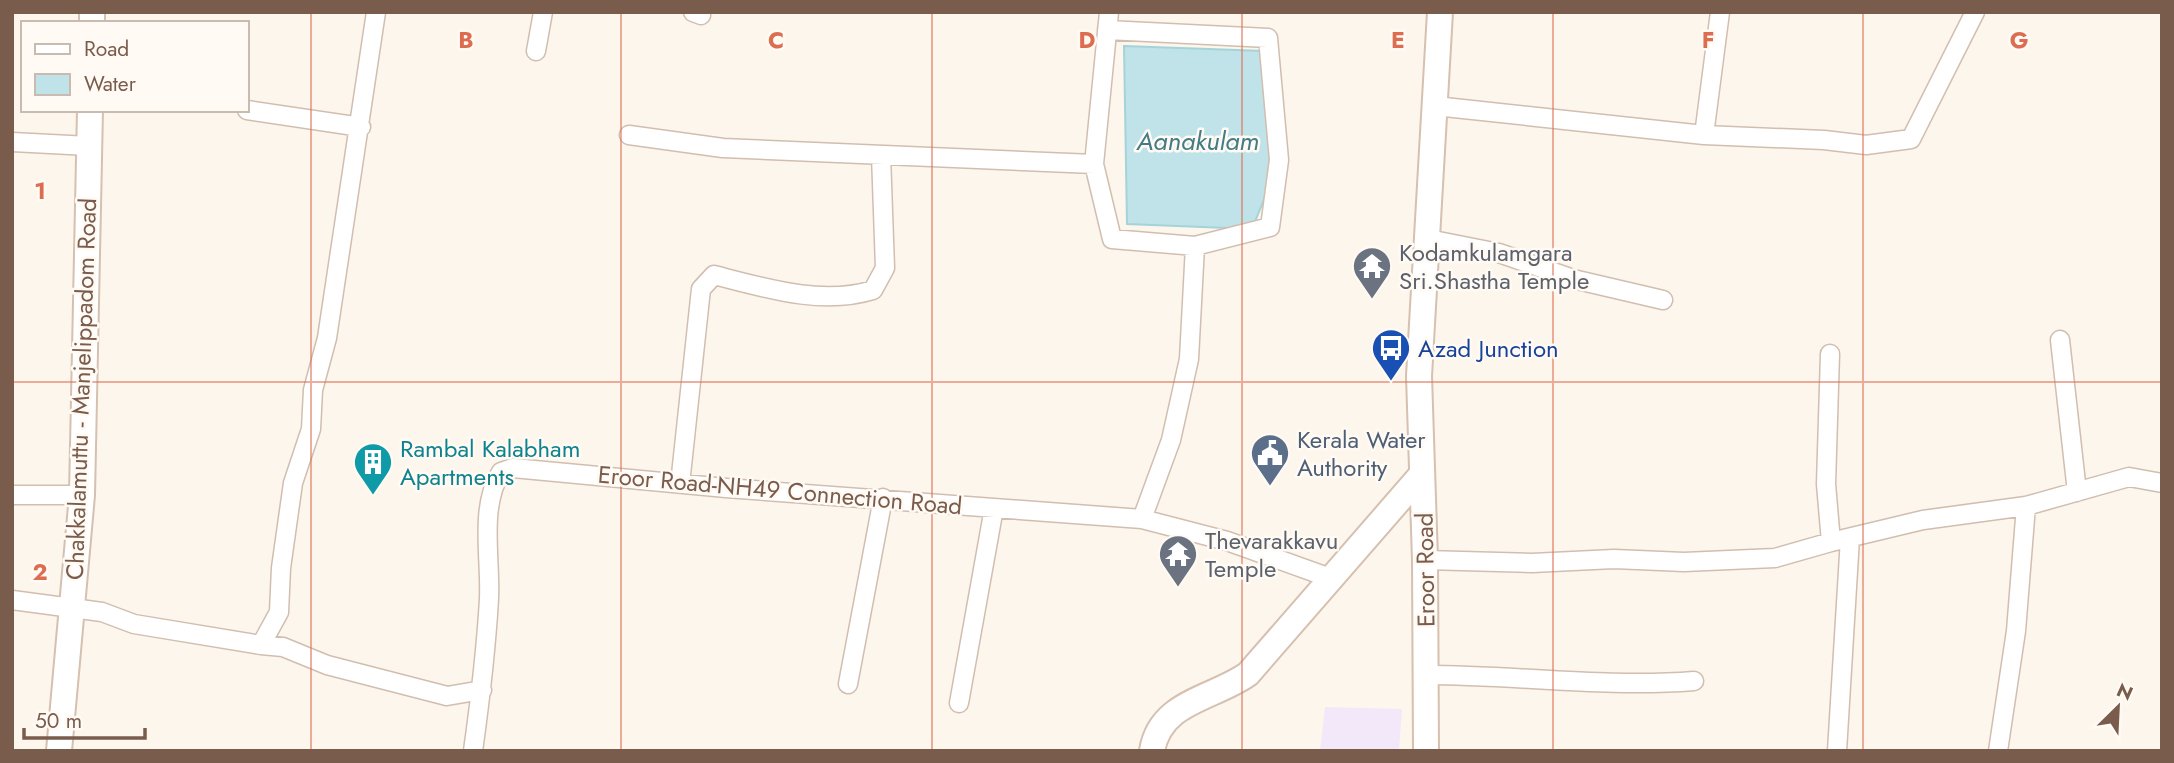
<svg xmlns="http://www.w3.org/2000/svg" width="2174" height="763" viewBox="0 0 2174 763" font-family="Jost,sans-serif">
	<rect width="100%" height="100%" fill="#fdf6ec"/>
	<!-- education -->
	<path fill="#f3e8fa" d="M1325 707 1402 709 1399 751H1320Z"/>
	<!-- water -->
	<path fill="#bfe3e8" stroke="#a5d3da" stroke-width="2" d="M1124 46 1264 51 1273 177 1252 229 1127 224Z"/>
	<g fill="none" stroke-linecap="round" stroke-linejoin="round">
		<!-- street casing -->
		<g stroke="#d1beb0" stroke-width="21">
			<path id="street" d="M693 12 701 15
				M1109 12 1094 164 1112 239 1195 246 1189 359 1171 440 1142 519
				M1107 30 1268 38 1279 160 1270 227 1195 246
				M536 51 543 12
				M1435 106 1704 135 1720 12
				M247 110 361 127
				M629 135 723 148 1094 164
				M1704 135 1824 140 1866 145 1911 139 1975 12
				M12 142 89 146
				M1428 239 1499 253 1573 279 1663 300
				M2060 340 2077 492
				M680 484 701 289 714 275C765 288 822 306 873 290L885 268 881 155
				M12 495H82
				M1831 542 1923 520 2026 506 2129 477 2162 483
				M1425 560 1532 563 1614 559 1684 562 1775 558 1831 542 1826 484 1830 354
				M12 600 102 612 134 624 261 645 279 612 281 568 293 483 311 429 313 390 327 338 376 12
				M261 645 283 647 327 665 447 696 482 690
				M1427 675C1516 675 1606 688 1694 681
				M848 684 883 498
				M959 703 994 508
				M473 751C480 701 486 650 489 599 491 559 479 507 501 472L513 468 726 488 1142 519 1227 541 1333 579
				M1837 751 1850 538
				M1998 751 2016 631 2026 506"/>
		</g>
		<!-- secondary casing -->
		<g stroke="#d6c0b0" stroke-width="28">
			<path id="secondary" d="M92 23V12
				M59 751 82 495 90 110
				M1152 751C1160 701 1213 699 1248 674L1422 474
				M1426 751 1425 560 1419 376 1440 12"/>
		</g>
		<!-- street -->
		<use href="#street" stroke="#fff" stroke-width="18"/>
		<!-- secondary -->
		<use href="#secondary" stroke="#fff" stroke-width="24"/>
	</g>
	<!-- grid -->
	<path fill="none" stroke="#dc6d51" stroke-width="2" stroke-opacity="0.55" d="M311 12V751M621 12V751M932 12V751M1242 12V751M1553 12V751M1863 12V751M12 382H2162"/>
	<!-- icons -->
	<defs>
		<g id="temple-pin" transform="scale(2.0125)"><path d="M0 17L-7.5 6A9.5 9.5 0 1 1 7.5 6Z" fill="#6b7280" stroke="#fffaf3"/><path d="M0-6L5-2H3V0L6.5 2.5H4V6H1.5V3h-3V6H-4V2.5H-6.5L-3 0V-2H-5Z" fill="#fff"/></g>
		<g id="bus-pin" transform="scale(2.0125)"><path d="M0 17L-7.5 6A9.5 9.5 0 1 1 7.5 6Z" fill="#1a4fb4" stroke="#fffaf3"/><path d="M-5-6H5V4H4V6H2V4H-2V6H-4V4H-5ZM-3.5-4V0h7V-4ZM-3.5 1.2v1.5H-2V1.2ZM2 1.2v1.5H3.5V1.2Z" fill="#fff"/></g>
		<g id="civic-pin" transform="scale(2.0125)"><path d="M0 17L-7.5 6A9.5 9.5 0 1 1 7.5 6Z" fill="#5c6f8a" stroke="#fffaf3"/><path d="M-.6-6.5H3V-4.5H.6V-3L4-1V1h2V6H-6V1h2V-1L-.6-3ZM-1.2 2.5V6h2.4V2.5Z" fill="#fff"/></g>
		<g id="building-pin" transform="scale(2.0125)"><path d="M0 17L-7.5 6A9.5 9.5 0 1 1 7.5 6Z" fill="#0f9aa8" stroke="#fffaf3"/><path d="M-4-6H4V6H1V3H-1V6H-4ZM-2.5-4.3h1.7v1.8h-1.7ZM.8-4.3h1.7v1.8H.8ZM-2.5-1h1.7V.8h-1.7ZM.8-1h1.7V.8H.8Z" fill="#fff"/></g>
	</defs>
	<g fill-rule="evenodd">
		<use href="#temple-pin" x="1372" y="266"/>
		<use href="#bus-pin" x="1391" y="348"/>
		<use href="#civic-pin" x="1270" y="453"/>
		<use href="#building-pin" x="373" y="462"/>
		<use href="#temple-pin" x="1178" y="554"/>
	</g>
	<g text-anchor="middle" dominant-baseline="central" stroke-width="5" stroke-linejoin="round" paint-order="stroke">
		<!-- worship labels -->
		<g font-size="24" fill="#5b616d" stroke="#fffaf3" text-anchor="start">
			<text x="1399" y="252">Kodamkulamgara<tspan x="1399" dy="28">Sri.Shastha Temple</tspan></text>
			<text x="1205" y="540">Thevarakkavu<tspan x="1205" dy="28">Temple</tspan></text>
		</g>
		<!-- transit labels -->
		<g font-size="24" fill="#164399" stroke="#fffaf3" text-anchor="start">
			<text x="1418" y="348">Azad Junction</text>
		</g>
		<!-- street labels -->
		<g font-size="24" fill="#7a5c4d" stroke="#fffaf3">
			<text transform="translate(81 389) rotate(-88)">Chakkalamuttu - Manjelippadom Road</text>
			<text transform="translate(780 490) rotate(5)">Eroor Road-NH49 Connection Road</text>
			<text transform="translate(1425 570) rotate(-91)">Eroor Road</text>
		</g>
		<!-- service labels -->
		<g font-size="24" fill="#4e5e75" stroke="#fffaf3" text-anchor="start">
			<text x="1297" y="439">Kerala Water<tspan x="1297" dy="28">Authority</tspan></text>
		</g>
		<!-- culture labels -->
		<g font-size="24" fill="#0d838f" stroke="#fffaf3" text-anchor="start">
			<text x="400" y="448">Rambal Kalabham<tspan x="400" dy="28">Apartments</tspan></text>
		</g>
		<!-- water labels -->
		<g font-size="26" font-style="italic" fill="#437c86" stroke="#fffaf3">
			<text x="1198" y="141">Aanakulam</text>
		</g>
	</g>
	<g font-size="23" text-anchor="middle" font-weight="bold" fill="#dc6d51" stroke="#fffaf3" stroke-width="5" stroke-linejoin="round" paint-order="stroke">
		<text x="466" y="48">B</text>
		<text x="776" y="48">C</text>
		<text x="1087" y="48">D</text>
		<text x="1398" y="48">E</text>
		<text x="1708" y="48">F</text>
		<text x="2019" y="48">G</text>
		<text x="40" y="199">1</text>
		<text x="40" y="580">2</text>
	</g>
	<!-- border -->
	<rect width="2174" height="763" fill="none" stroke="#7a5c4d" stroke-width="28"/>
	<!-- legend -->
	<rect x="21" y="21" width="228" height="91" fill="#fffaf3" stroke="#cabbb1" stroke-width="2"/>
	<rect x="35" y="44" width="35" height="10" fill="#ffffff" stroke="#cabbb1" stroke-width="2"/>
	<text x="84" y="56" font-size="21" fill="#7a5c4d">Road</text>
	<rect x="35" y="74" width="35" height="21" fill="#bfe3e8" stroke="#cabbb1" stroke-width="2"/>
	<text x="84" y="91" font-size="21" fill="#7a5c4d">Water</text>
	<!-- north arrow -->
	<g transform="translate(2118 707) rotate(24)" stroke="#fffaf3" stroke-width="5" paint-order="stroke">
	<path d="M0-5L12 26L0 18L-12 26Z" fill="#7a5c4d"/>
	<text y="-10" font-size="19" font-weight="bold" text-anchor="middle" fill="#7a5c4d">N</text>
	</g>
	<!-- scale -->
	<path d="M24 728v10h121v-10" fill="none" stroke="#7a5c4d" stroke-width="3.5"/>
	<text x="35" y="728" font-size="21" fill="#7a5c4d" stroke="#fffaf3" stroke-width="5" paint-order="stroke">50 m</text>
</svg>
